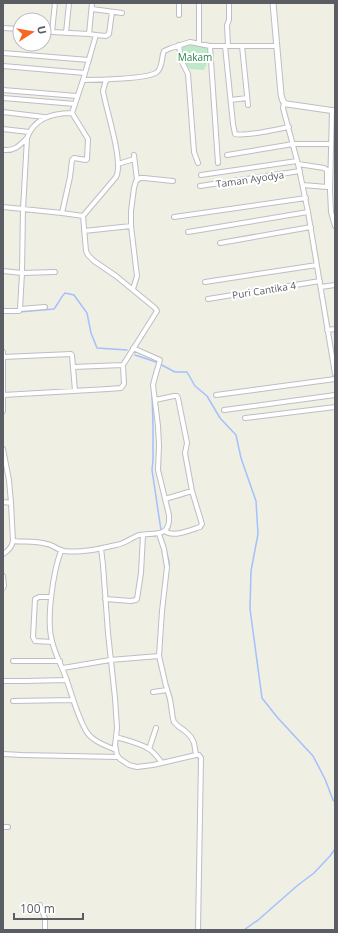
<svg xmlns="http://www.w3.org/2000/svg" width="338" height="933" viewBox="0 0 338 933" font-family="'Open Sans',sans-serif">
	<rect width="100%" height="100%" fill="#efefe3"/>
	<!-- green -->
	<path fill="#bde9c8" d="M192 44 203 46 208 48 209 59 204 70 190 69C183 62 182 56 183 46Z"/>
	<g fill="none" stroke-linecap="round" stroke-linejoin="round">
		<!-- stream -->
		<path stroke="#a3c0ff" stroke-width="1.5" d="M19 312 54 309C59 303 60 298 65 293L74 295 87 313 91 333 97 348 127 350
			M135 355 156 362 175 372H187L195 386 207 396 220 418 236 435 241 458 256 501 258 534 251 571 250 609 262 698 277 717 313 756 325 779 333 800 335 802
			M153 380 155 370
			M152 392 153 426V460L152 470 162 537 165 545
			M166 550 169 562V566
			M197 749 199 763
			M244 930 255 922 257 921 298 885 314 873 330 856 335 849"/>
		<!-- minor casing -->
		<g stroke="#bdbec5" stroke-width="6">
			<path id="minor" d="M92 9 122 13
				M179 15V3
				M3 28 20 29
				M44 31 52 32 55 3
				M52 32 89 34 96 35 83 80
				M66 33 69 3
				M89 34 92 3
				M96 35 106 36 109 34 112 12
				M199 44V3
				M179 45 181 60 188 74 194 152 198 163
				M210 46 218 163
				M225 46 233 124 235 134C244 137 278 129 289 127
				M228 46 227 25 229 20V3
				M242 46 248 105
				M3 53 89 60
				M3 66 85 73
				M3 90 77 96
				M3 98 75 104
				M231 100 247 98
				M284 103 283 108 298 164 308 212 335 374
				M332 110 330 191 331 212 335 226
				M3 112 44 117
				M3 129 29 132
				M3 150C15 151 19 146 27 138
				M134 155 137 180
				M227 155 293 144H331
				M118 164 134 159
				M298 164 324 168 327 170V187L303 185
				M201 175 297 161
				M200 186 300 171
				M3 207 23 209 27 138C34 118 52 113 72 113L83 80C95 80 150 79 157 72 163 67 161 58 164 51L171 48 190 42 210 46H276
				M62 213 70 177 72 160 74 158 86 160 87 159 88 139 72 113
				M83 216 116 177C124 162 106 110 103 91L105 83 107 80
				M174 217 306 198
				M84 231 131 226
				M188 232 308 212
				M220 243 311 227
				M3 271 22 273 55 272
				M205 282 317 265
				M321 287 335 285
				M133 289 137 276 131 226V211L134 188 136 181 140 178H144L173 181
				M208 299 320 281
				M20 309 45 307
				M3 311H19L20 309 22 273 23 209 62 213 83 216 86 251 88 255 94 261 116 276 155 308 157 311 123 365 124 384 121 388 108 389 3 395
				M327 330 335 329
				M3 352V357L71 354 72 355 75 391
				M3 357V411
				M73 367 123 365
				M216 395 335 379
				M155 400 174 396H177L178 398 187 443 185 453 192 491 202 524 200 527C191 530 173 538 165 531
				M224 410 335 395
				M245 418 335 407
				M3 449 9 480 11 503
				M165 499 192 491
				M3 502 11 503 13 541C12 547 8 551 3 554
				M159 534 164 549 167 567 162 611 159 656 166 686 170 699 173 719 174 722 178 726 185 731 191 737 194 743 196 755
				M13 541C24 542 36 541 47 544 53 545 58 550 64 551 81 553 99 549 116 545 124 544 131 538 139 535 153 532 171 539 169 515L158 470 159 445 158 426 153 385 155 377 160 360 133 348
				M101 548 103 565 108 633 115 698 117 728 115 745 117 755 120 759 129 765 137 767 153 765 196 755H199L201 758 198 930
				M61 551C53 572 46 620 52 641 55 655 63 668 67 681 72 695 80 725 89 735 96 743 107 746 116 750
				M3 576 4 586 3 588
				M51 597H39L35 599 33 637 35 641 52 642
				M105 599 131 601 136 600 137 599 141 573 143 535
				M13 661H60
				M63 668 110 660 159 656
				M3 681H25L67 680
				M153 692 167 690
				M13 701 73 700
				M116 737C126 740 140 743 149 749 154 752 158 758 162 763
				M149 749 156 728
				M3 754 22 755 118 757
				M3 827H8
				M40 905 45 918V930"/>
		</g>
		<!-- tertiary casing -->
		<g stroke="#bdbec5" stroke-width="7">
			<path id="tertiary" d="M273 3 281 94C282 98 282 103 287 104L335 111"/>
		</g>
		<!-- minor -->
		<use href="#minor" stroke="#fff" stroke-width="4"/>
		<!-- tertiary -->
		<use href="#tertiary" stroke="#fff" stroke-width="5"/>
	</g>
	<g text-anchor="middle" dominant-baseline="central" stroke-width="4" stroke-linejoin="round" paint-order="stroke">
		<!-- park labels -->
		<g font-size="10" fill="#2d8246" stroke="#fff">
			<text x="195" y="57">Makam</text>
		</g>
		<!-- street labels -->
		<g font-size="10" fill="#5b5d65" stroke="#fff">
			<text transform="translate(250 179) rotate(-8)">Taman Ayodya</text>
			<text transform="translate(264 290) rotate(-9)">Puri Cantika 4</text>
		</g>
	</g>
	<!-- border -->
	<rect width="338" height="933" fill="none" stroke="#5b5d65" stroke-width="8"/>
	<!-- north arrow -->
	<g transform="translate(32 32) rotate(78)"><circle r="19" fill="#ffffff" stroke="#bdbec1"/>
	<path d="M0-3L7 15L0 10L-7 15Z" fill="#f66722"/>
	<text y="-6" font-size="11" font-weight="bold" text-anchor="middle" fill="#5b5d65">U</text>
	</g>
	<!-- scale -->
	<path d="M14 913v6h69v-6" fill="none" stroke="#5b5d65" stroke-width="2"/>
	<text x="20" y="913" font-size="12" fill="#5b5d65" stroke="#ffffff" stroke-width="3" paint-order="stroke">100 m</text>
</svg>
